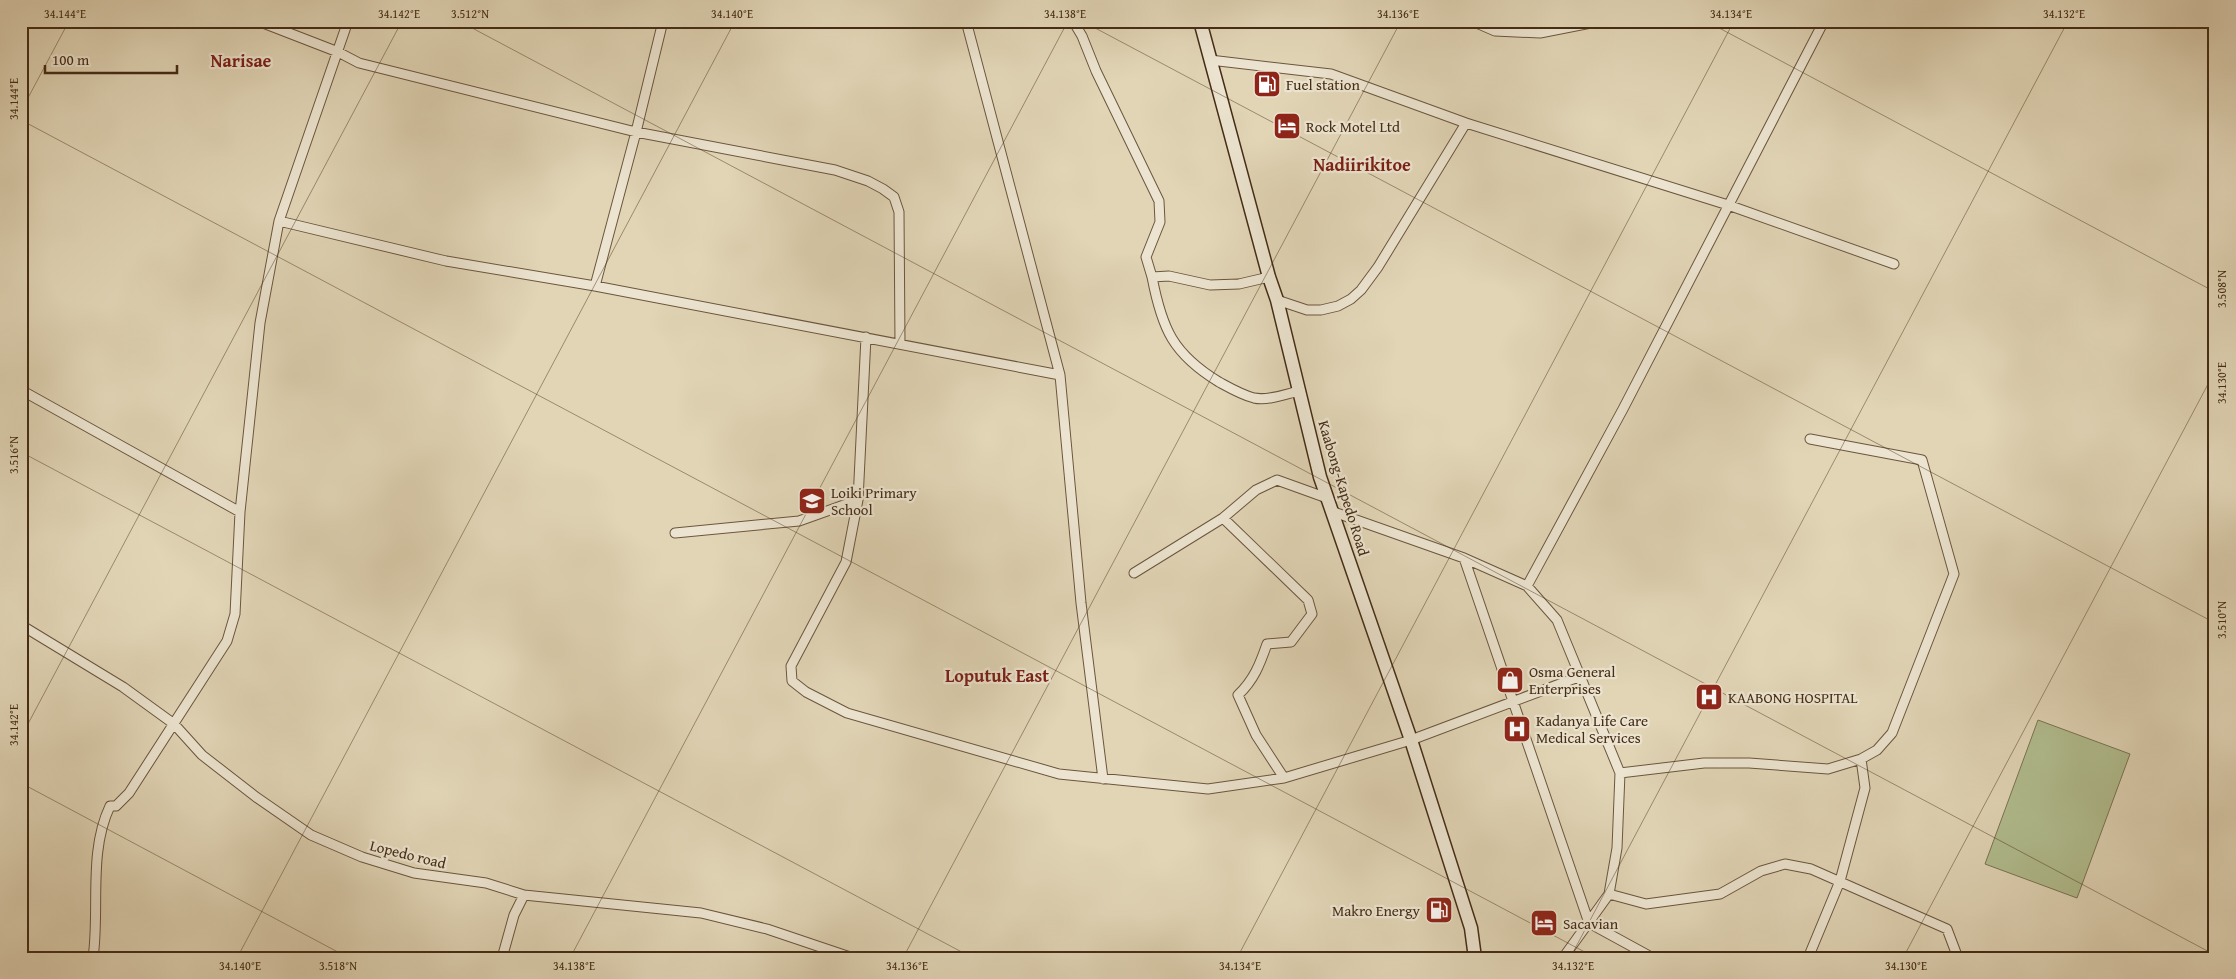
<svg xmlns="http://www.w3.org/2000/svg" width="2236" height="979" viewBox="0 0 2236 979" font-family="'Gentium Book Plus',serif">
	<rect width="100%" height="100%" fill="#e1d5b6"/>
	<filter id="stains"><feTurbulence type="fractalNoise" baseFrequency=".004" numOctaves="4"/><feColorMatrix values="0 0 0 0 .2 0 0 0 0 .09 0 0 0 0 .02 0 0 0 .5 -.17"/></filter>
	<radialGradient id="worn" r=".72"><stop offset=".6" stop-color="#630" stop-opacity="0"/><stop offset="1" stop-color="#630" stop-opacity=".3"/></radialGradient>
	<!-- green -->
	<path fill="#b1bd8f" stroke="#7a7452" d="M2038 720 2130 754 2077 898 1985 864Z"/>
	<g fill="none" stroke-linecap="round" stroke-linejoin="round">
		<!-- street casing -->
		<g stroke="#6b563d" stroke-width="11">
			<path id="street" d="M258 21 338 52 359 63 636 132 835 170 868 181 883 189 894 197 899 212 900 343
				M966 21 1060 375 1081 603 1103 779
				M1073 21 1082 36 1096 71 1159 201 1160 222 1146 257 1152 277 1169 276 1210 285 1239 284 1269 277
				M1472 21 1495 31 1540 33 1601 21
				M1210 60 1331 74 1466 123 1728 205 1894 264
				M279 221 446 261 595 286 1060 375
				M1152 277C1162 329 1173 354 1219 382 1230 388 1242 395 1254 398 1268 401 1286 394 1299 391
				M595 286 636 132 663 21
				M1277 300 1307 310H1321L1338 306 1351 299 1361 290 1378 267 1466 123
				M866 337 858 500 846 562 791 666 792 681 806 692 847 713 1059 774 1208 789 1284 778 1411 740 1581 676
				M21 390 240 512
				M1331 511 1464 558 1527 586 1557 620 1620 773 1617 848 1609 894 1563 958
				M1223 518 1308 600 1312 614 1291 642 1267 644C1260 664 1254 680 1238 695L1256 735 1284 778
				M675 533 799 521 858 500
				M1464 558 1589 923 1653 958
				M1134 573 1223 518 1256 490 1277 480 1327 498
				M1527 586 1623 409 1824 21
				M21 625 123 687 174 724 202 755 256 797 311 835 362 857 414 873 486 883 524 895 701 913 767 929 853 958
				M1620 773 1704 763H1749L1828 769 1861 759 1877 750 1892 733 1954 574 1922 460 1810 439
				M1609 894 1646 904 1720 894 1761 871 1785 864 1811 869 1947 929 1958 958
				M93 958C100 909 88 852 110 806H116L129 793 227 641 235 614 240 512 260 323 279 221 348 21
				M502 958 514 915 524 895
				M1808 958 1840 881 1865 788 1861 759"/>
		</g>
		<!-- secondary casing -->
		<g stroke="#442c15" stroke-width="15">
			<path id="secondary" d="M1200 21 1269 277 1277 300 1320 477 1411 740 1471 928 1475 958"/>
		</g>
		<!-- street -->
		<use href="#street" stroke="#ece4d0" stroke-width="9"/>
		<!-- secondary -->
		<use href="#secondary" stroke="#ece4d0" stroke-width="12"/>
	</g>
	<!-- ticks -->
	<path fill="none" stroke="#442c15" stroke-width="1" stroke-opacity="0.45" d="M459 21 2215 955M1082 21 2215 623M1706 21 2215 292M21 111 69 21M21 120 1596 958M21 452 973 958M21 737 402 21M21 783 349 958M237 958 735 21M570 958 1068 21M903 958 1401 21M1237 958 1734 21M1570 958 2068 21M1903 958 2215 371"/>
	<!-- icons -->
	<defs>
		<g id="fuel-square" transform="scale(1.4375)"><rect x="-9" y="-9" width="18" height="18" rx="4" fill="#8f2418" stroke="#ece4d0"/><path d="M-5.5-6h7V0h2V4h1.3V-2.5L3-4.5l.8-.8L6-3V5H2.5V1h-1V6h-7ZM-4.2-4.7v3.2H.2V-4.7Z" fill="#fff"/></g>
		<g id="hotel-square" transform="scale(1.4375)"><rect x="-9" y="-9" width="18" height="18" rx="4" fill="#8f2418" stroke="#ece4d0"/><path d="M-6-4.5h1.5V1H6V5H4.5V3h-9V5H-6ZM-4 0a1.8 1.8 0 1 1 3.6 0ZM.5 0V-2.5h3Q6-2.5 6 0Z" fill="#fff"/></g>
		<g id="school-square" transform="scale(1.4375)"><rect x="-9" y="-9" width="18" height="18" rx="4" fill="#8f2418" stroke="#ece4d0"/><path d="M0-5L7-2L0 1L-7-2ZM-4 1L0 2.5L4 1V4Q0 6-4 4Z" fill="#fff"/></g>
		<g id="shop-square" transform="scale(1.4375)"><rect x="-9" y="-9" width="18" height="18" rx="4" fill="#8f2418" stroke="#ece4d0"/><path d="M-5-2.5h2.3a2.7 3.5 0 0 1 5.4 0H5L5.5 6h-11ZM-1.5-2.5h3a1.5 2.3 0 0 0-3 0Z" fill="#fff"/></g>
		<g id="hospital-square" transform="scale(1.4375)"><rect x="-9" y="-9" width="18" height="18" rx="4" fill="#8f2418" stroke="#ece4d0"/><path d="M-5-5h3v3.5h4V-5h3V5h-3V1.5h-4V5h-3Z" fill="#fff"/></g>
	</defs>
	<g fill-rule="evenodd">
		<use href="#fuel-square" x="1267" y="84"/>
		<use href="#hotel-square" x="1287" y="126"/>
		<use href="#school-square" x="812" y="501"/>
		<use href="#shop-square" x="1510" y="680"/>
		<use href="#hospital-square" x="1709" y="697"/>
		<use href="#hospital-square" x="1517" y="729"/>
		<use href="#fuel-square" x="1439" y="910"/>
		<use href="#hotel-square" x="1544" y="923"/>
	</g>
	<g text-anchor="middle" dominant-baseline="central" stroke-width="4.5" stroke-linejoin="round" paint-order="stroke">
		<!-- poi labels -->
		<g font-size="15" fill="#442c15" stroke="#ece4d0" text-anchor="start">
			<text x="1286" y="84">Fuel station</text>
			<text x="1306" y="126">Rock Motel Ltd</text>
			<text x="831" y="492">Loiki Primary<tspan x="831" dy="17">School</tspan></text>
			<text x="1529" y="671">Osma General<tspan x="1529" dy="17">Enterprises</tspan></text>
			<text x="1728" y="697">KAABONG HOSPITAL</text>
			<text x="1536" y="720">Kadanya Life Care<tspan x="1536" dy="17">Medical Services</tspan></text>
			<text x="1420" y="910" text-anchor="end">Makro Energy</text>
			<text x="1563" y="923">Sacavian</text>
		</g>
		<!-- street labels -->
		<g font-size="15" fill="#442c15" stroke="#ece4d0">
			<text transform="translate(1344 488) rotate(73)">Kaabong-Kapedo Road</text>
			<text transform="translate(408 854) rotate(14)">Lopedo road</text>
		</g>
		<!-- quarter labels -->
		<g font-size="18" font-weight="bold" fill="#7a1f14" stroke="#ece4d0">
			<text x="241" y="60">Narisae</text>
			<text x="1362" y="164">Nadiirikitoe</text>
			<text x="997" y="675">Loputuk East</text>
		</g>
	</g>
	<!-- margin -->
	<rect width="2236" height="979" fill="none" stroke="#e1d5b6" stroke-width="55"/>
	<!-- scale -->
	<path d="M45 65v8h132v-8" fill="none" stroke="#442c15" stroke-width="2.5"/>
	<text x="52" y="65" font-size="15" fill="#442c15" stroke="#ece4d0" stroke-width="4" paint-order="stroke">100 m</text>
	<rect x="28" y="28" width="2180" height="924" fill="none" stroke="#442c15" stroke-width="2"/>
	<g font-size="12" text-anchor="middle" fill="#442c15">
		<text x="65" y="18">34.144°E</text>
		<text x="399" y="18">34.142°E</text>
		<text x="470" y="18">3.512°N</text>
		<text x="732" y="18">34.140°E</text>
		<text x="1065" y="18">34.138°E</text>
		<text x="1398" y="18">34.136°E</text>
		<text x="1731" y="18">34.134°E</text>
		<text x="2064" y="18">34.132°E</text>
		<text transform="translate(14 99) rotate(-90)" y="4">34.144°E</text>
		<text transform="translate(2222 289) rotate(-90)" y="4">3.508°N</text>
		<text transform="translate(2222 383) rotate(-90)" y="4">34.130°E</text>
		<text transform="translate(14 455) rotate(-90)" y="4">3.516°N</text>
		<text transform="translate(2222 620) rotate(-90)" y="4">3.510°N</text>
		<text transform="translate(14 725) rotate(-90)" y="4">34.142°E</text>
		<text x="240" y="970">34.140°E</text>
		<text x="338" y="970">3.518°N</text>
		<text x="574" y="970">34.138°E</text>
		<text x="907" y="970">34.136°E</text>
		<text x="1240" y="970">34.134°E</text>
		<text x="1573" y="970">34.132°E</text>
		<text x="1906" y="970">34.130°E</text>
	</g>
	<rect width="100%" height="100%" filter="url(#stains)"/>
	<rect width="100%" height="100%" fill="url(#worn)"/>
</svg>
